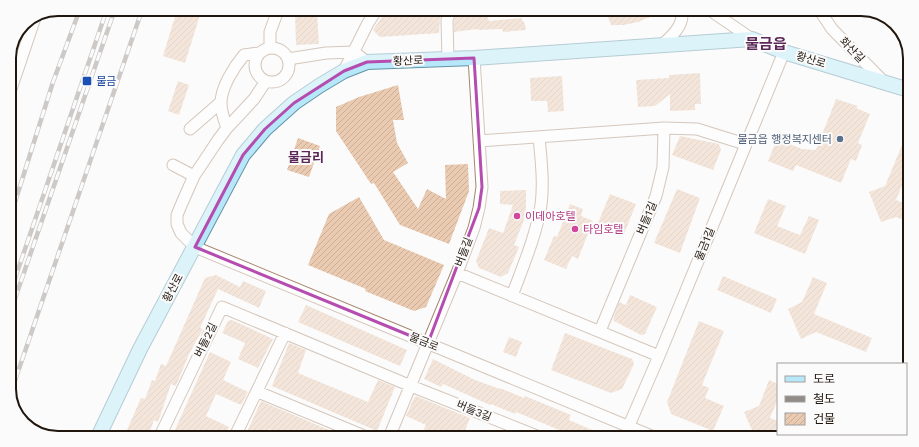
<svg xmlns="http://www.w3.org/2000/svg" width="919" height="447" viewBox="0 0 919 447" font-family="'Work Sans','Noto Sans KR',sans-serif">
	<defs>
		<pattern id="building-hatch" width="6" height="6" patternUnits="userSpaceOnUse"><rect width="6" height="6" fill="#eacbb1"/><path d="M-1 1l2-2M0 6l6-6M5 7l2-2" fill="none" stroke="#c8ae97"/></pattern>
	</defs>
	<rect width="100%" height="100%" fill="#fbfbfb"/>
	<!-- building -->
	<path fill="url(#building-hatch)" d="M177 10H184L200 15 185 63 163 56Z
		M386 11H443L440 18 439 33 380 37 373 30Z
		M457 11 486 12 489 21 521 18 525 24 526 30 503 32 502 29 478 30 477 29 454 32V21Z
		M606 12 660 13 638 22 624 25H611Z
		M317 13 319 44 296 45 295 14Z
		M700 73 701 104H695V110L670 111V94L655 106 638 107 636 80 669 78V75Z
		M562 76 564 111 548 112 547 101H531L530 78Z
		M178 81 189 85 179 115 168 111Z
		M398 85 404 120H393L397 143 408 163 393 172 418 209 427 189 446 199 445 165 468 164 469 191 449 244 400 225 374 183 371 184 336 131V107L359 97Z
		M836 99 858 106 856 108 870 114 858 143 862 145 856 161 851 159 841 183 796 165 793 171 768 161 777 139 802 149 816 150Z
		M680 136 719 144 721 150 713 170 672 155Z
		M298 138 320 146 309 177 287 170Z
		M902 145 909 148 908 171 896 200 908 205V222L896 217 881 222 869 192 885 186Z
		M677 189 700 198 680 253 654 243Z
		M526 190V207L524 220 514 245 519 247 508 273 501 277 479 268 476 261 489 228 503 233 513 205 500 204V191Z
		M610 194 636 204 624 234 598 223Z
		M359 197 384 240 444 265 426 307 414 311 365 291 366 289 308 265 329 214Z
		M768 199 786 206 777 226 800 235 809 216 819 220 805 254 754 233Z
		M570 204 583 209 581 216 593 221 578 259 572 256 566 269 544 260 554 236 557 237Z
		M216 275 240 287 243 281 266 291 259 308 218 289 200 328 203 329 189 354 176 386 171 384 158 422 154 420 149 434H136L127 430 141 398 145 399 152 380 155 381 161 364 166 366 205 278Z
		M723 276 777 299 771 313 717 290Z
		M813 277 827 283 814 314 872 338 866 352 816 332 801 339 788 309 802 302Z
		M630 295 657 307 645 334 641 335 614 321 613 319 619 302 626 305Z
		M306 305 407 350 400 366 298 322Z
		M232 320 273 339 258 368 238 359 245 343 222 333 228 321Z
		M699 321 724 331 702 385 709 388 705 398 724 406 713 431 671 414 667 402Z
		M565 333 632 359 634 364 622 389 611 393 551 370Z
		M509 337 522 342 516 357 503 352Z
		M289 343 306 350 298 373 368 402 378 380 395 387 377 431 272 386Z
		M210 352 231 362 223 380 248 392 241 405 216 394 206 416 229 427 226 434H173Z
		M433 359 475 380 500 389V388L524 398 525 396 571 415 569 420 606 436H579L565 430 564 432 516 412 515 414 491 404 490 405 443 384 441 387 424 379Z
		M769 380 778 384V399L770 418 778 421V438L755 437 744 412 759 406Z
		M416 396 470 418 463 436 421 435 426 425 406 416 414 398Z
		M261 401 322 427 340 435H281L269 429 267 434H246Z"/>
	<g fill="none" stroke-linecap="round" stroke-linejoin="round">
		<!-- minor casing -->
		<g stroke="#a5876f" stroke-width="13">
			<path id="minor" d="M714 13 752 39
				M822 14 832 29 885 83
				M663 44C672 36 683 26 682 13
				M255 65a17 17 0 1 1 34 0a17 17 0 1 1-34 0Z
				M270 48V32L278 10
				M288 59 326 53 354 52 367 62
				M448 59 447 20 450 11
				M344 71 368 23 376 11
				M266 81 254 99 227 128 218 140 194 176 182 203 177 215V224L181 233 195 247 654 437
				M9 95 35 18
				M227 128C224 120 221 112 221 103 221 87 234 67 244 55L259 53
				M190 129 221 102
				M479 141 664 128 697 129 745 144
				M173 165 194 176
				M457 273 659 356
				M512 296C523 266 536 236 541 205 544 182 541 159 539 137
				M600 331 656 196 663 167 664 128
				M258 392 362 435
				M161 434 222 307 411 386 537 436
				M236 434 285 333
				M390 435 457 273 474 228 479 208 482 187 474 58
				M624 437 659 356 784 52"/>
		</g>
		<!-- major casing -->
		<g stroke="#6394a4" stroke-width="16">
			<path id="major" d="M100 433 140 349 243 155 265 129 294 103 319 86 344 71 367 62 474 58 752 39 784 52 909 90"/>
		</g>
		<!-- minor -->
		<use href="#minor" stroke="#fff" stroke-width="11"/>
		<!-- major -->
		<use href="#major" stroke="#b7e8f9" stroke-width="14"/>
		<!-- rail casing -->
		<g stroke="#928c88" stroke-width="4.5">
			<path id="rail" d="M9 221 53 82 80 9
				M9 296 107 9
				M9 316 115 9
				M10 395 142 10"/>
		</g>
		<!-- rail -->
		<use href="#rail" stroke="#fbfbfb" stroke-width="3" stroke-dasharray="9" stroke-linecap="butt"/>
	</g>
	<!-- marked area -->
	<path d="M0 0H919V447H0ZM474 58 482 187 479 208 428 343 195 247 243 155 265 129 294 103 344 71 367 62Z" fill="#fbfbfb" fill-opacity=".55" fill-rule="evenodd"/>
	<path fill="none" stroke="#b54db1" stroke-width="3" stroke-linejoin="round" d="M474 58 482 187 479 208 428 343 195 247 243 155 265 129 294 103 344 71 367 62Z"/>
	<!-- markers -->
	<rect fill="#1a4fb4" stroke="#fbfbfb" stroke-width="1.5" x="82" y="76" width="10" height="10" rx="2"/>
	<circle fill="#5c6f8a" stroke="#fbfbfb" stroke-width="1.5" cx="840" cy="139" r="4"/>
	<g fill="#d1479c" stroke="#fbfbfb" stroke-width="1.5">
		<circle cx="517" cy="216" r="4"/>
		<circle cx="575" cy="229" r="4"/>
	</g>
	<g text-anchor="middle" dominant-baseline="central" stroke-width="4" stroke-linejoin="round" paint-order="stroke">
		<!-- street labels -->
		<g font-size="11" fill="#21160d" stroke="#fbfbfb">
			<text transform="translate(852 50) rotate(46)">화산길</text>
			<text transform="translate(811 60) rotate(17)">황산로</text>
			<text transform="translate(408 61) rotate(-2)">황산로</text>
			<text transform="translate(647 218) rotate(-67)">버들1길</text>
			<text transform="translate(705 244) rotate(-68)">물금1길</text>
			<text transform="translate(464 252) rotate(-70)">버들길</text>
			<text transform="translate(173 288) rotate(-62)">황산로</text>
			<text transform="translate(206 340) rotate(-64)">버들2길</text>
			<text transform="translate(424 342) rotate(22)">물금로</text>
			<text transform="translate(474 411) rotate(22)">버들3길</text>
		</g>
		<!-- transit labels -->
		<g font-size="11" fill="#164399" stroke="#fbfbfb" text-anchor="start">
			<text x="96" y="81">물금</text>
		</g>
		<!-- service labels -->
		<g font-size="11" fill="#4e5e75" stroke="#fbfbfb" text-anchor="end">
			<text x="832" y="139">물금읍 행정복지센터</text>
		</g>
		<!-- hotel labels -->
		<g font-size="11" fill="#b23c85" stroke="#fbfbfb" text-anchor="start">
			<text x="525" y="216">이데아호텔</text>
			<text x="583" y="229">타임호텔</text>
		</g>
		<!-- quarter labels -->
		<g font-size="13" font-weight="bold" fill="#5b2858" stroke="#fbfbfb">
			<text x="306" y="157">물금리</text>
		</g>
		<!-- district labels -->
		<g font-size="15" font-weight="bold" fill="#5b2858" stroke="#fbfbfb">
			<text x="766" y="44">물금읍</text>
		</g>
	</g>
	<!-- crop -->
	<path d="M0 0H919V447H0ZM58 16H861A42 42 0 0 1 903 58V389A42 42 0 0 1 861 431H58A42 42 0 0 1 16 389V58A42 42 0 0 1 58 16Z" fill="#fbfbfb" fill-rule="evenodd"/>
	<path fill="none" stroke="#21160d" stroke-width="2" d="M58 16H861A42 42 0 0 1 903 58V389A42 42 0 0 1 861 431H58A42 42 0 0 1 16 389V58A42 42 0 0 1 58 16Z"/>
	<!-- legend -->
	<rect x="777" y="363" width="130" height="72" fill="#fbfbfb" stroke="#a49f9c"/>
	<rect x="785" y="376" width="20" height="6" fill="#b7e8f9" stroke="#a49f9c"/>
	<text x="813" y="383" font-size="12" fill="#21160d">도로</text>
	<rect x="785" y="396" width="20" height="6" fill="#928c88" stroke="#a49f9c"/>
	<text x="813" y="403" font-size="12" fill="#21160d">철도</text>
	<rect x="785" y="413" width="20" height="12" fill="url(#building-hatch)" stroke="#a49f9c"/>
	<text x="813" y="423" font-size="12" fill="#21160d">건물</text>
</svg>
